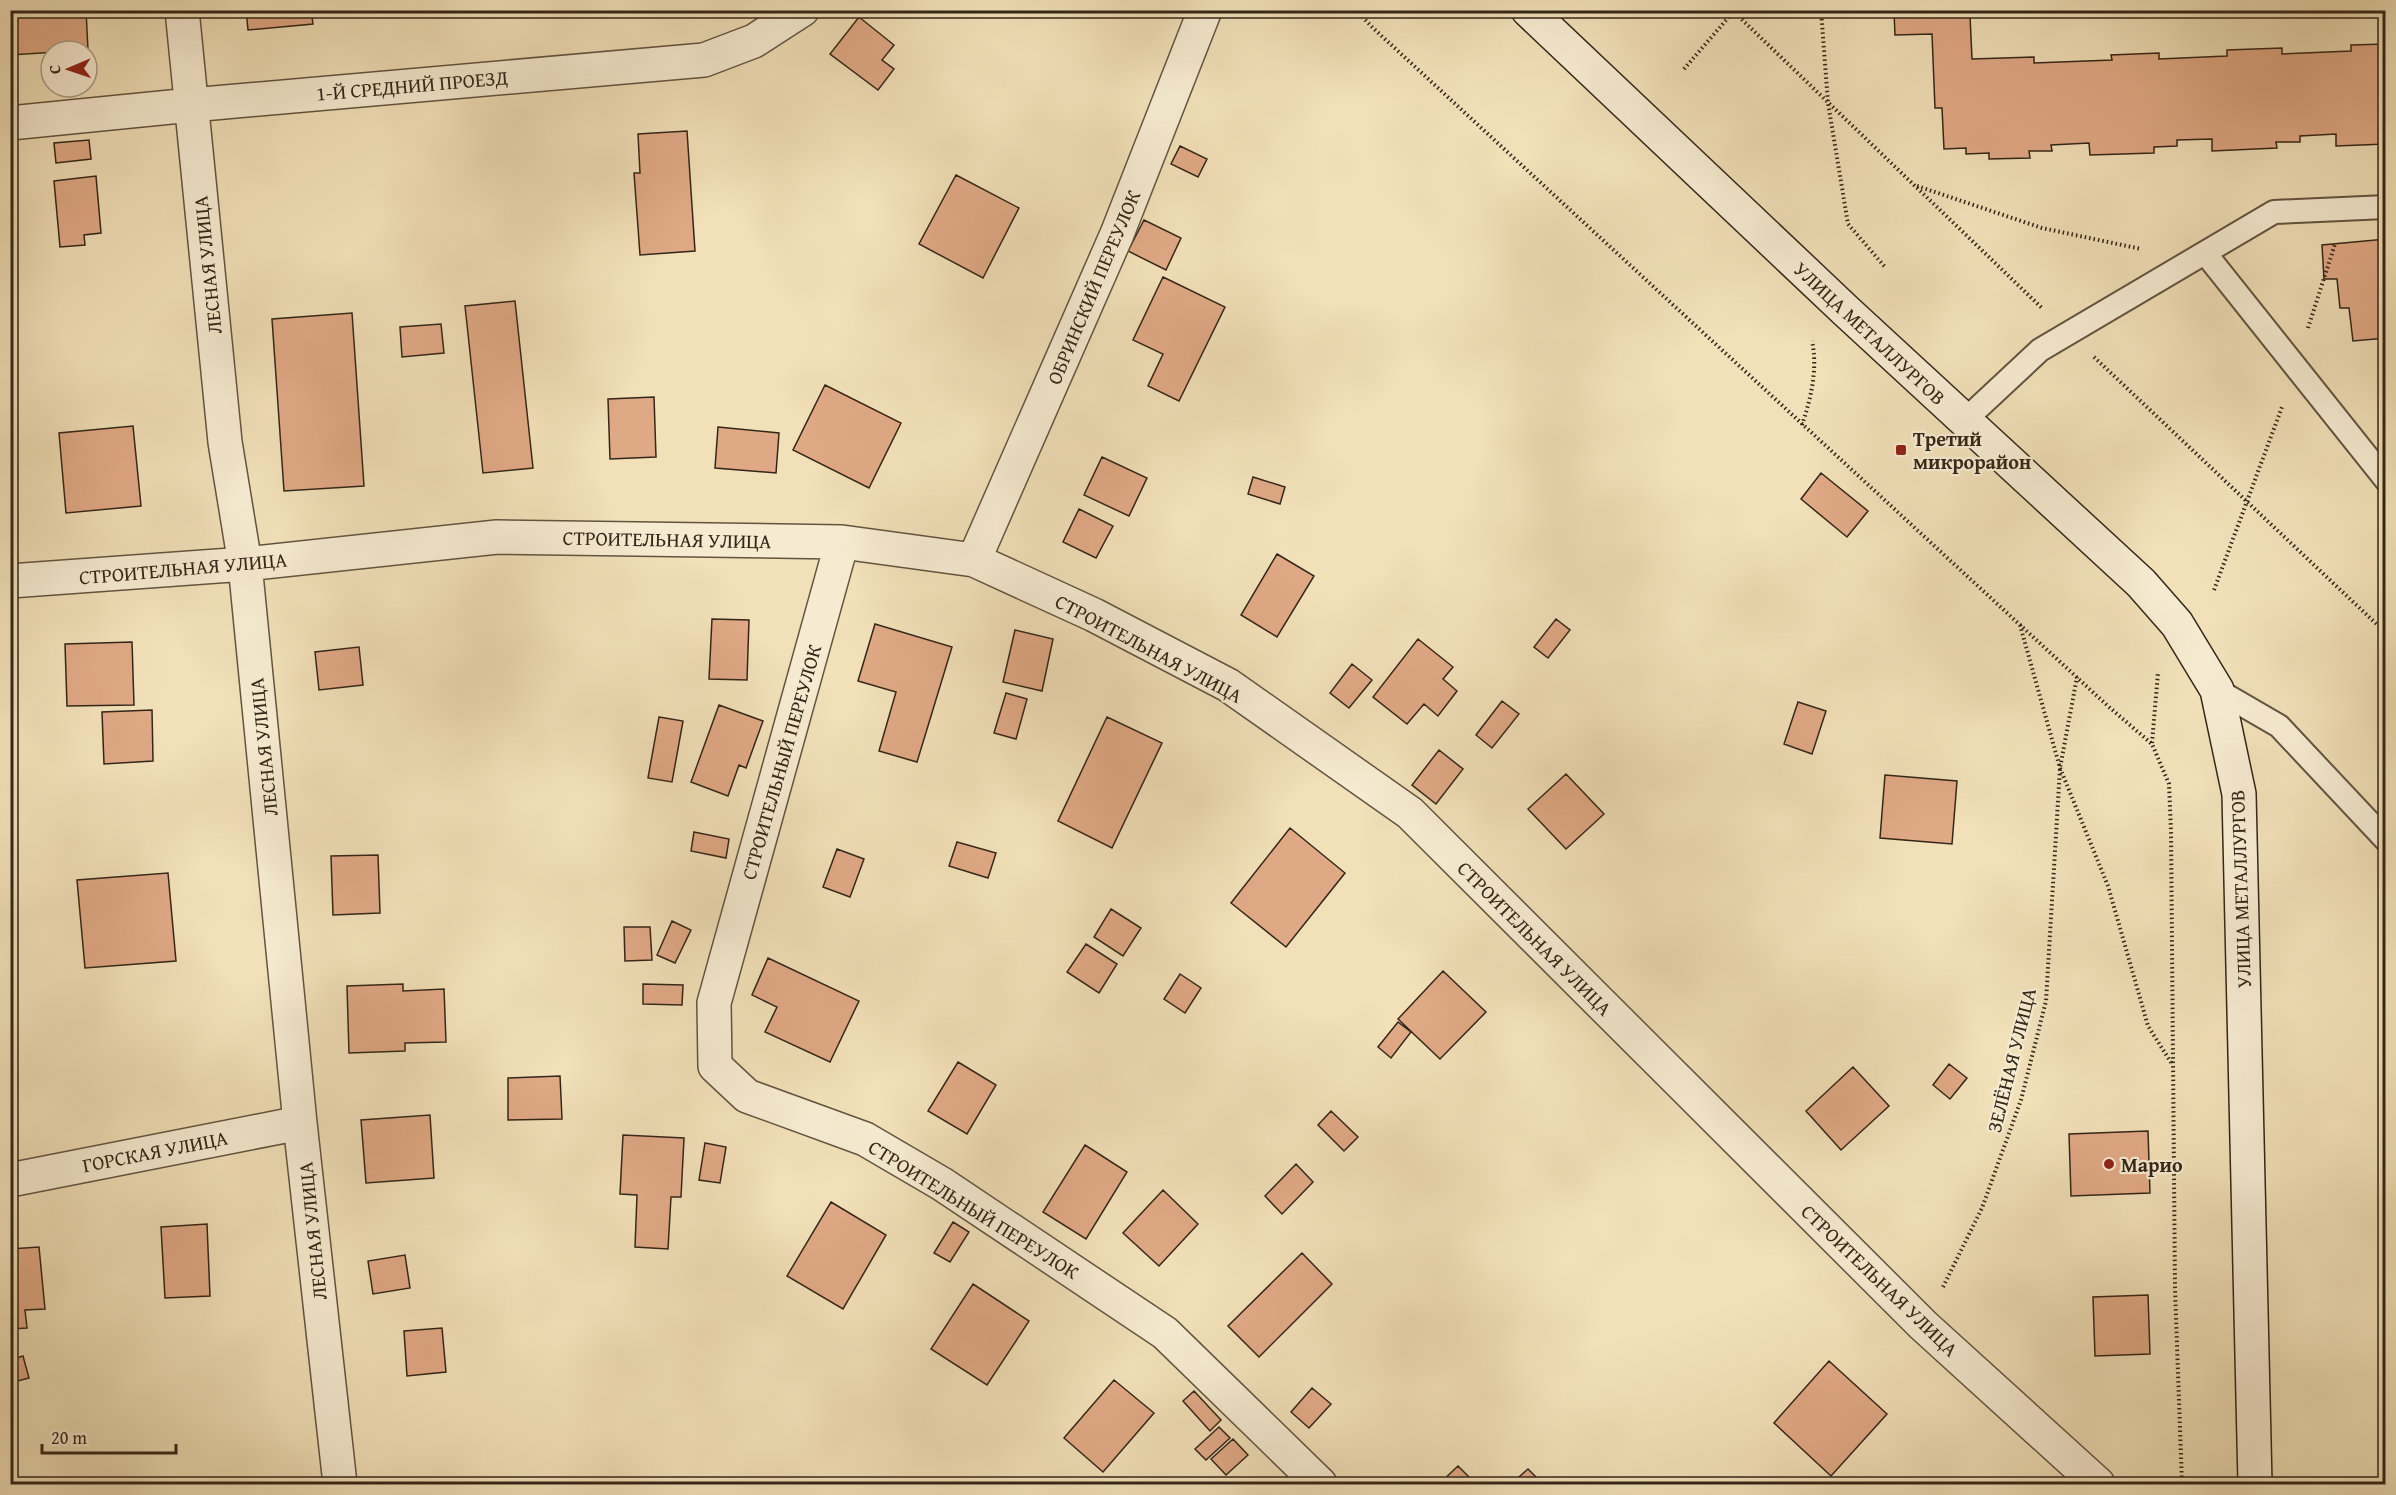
<svg xmlns="http://www.w3.org/2000/svg" width="2396" height="1495" viewBox="0 0 2396 1495" font-family="'Gentium Book Plus',serif">
	<rect width="100%" height="100%" fill="#f1e0b8"/>
	<filter id="stains"><feTurbulence type="fractalNoise" baseFrequency=".00333" numOctaves="4"/><feColorMatrix values="0 0 0 0 .2 0 0 0 0 .09 0 0 0 0 .02 0 0 0 .5 -.17"/></filter>
	<radialGradient id="worn" r=".72"><stop offset=".6" stop-color="#630" stop-opacity="0"/><stop offset="1" stop-color="#630" stop-opacity=".3"/></radialGradient>
	<!-- building -->
	<path fill="#e0a985" stroke="#342618" stroke-width="1.5" d="M10 10H86L88 50 10 55Z
		M246 10H311L313 24 248 30Z
		M1889 10H1977V16H1970L1972 59 2034 57V63L2112 60 2111 55 2159 53V59L2227 56V50L2282 48V54L2351 51V45L2386 44V144L2336 146V134L2300 136V142H2276L2277 148 2212 151V139L2177 140V146L2154 147V153L2090 155 2089 143 2051 145 2052 151H2029L2030 158 1989 159V153L1966 154V148L1944 149 1942 108H1935L1932 34 1895 35 1894 12H1889Z
		M859 17 894 45 882 60 894 69 878 90 830 54Z
		M91 61 92 82 87 83V62Z
		M687 131 695 251 640 255 634 173H640L638 134Z
		M89 140 91 159 56 163 54 143Z
		M1180 146 1207 159 1198 177 1171 164Z
		M956 175 1019 208 983 278 919 244Z
		M96 176 101 233 84 235 85 245 60 247 54 181Z
		M1144 220 1181 238 1166 270 1128 251Z
		M2386 239V338L2353 341 2349 308H2340L2337 279H2324L2322 245Z
		M1163 277 1225 307 1179 401 1148 386 1163 354 1133 340Z
		M515 301 533 468 483 473 465 306Z
		M352 313 364 486 284 491 272 319Z
		M441 324 444 353 402 357 400 327Z
		M825 385 901 423 869 488 793 450Z
		M654 397 656 457 610 459 608 399Z
		M133 426 141 506 66 513 59 433Z
		M718 427 779 433 776 473 715 468Z
		M1102 457 1147 478 1129 516 1084 495Z
		M1821 473 1868 511 1847 537 1801 499Z
		M1253 477 1285 487 1280 504 1248 494Z
		M1079 509 1113 526 1096 558 1063 542Z
		M1277 554 1314 576 1277 637 1241 615Z
		M712 619 749 620 747 680 709 679Z
		M1556 619 1570 630 1548 658 1534 647Z
		M875 624 952 647 917 762 879 751 896 692 858 681Z
		M1015 630 1053 639 1042 691 1003 682Z
		M1418 639 1453 667 1443 679 1457 691 1438 716 1424 704 1407 724 1373 697Z
		M132 642 134 705 67 706 65 644Z
		M359 647 363 685 319 690 315 652Z
		M1352 664 1372 680 1349 708 1330 693Z
		M1006 693 1027 699 1016 739 994 733Z
		M1502 701 1519 714 1492 748 1476 735Z
		M1798 702 1826 711 1812 754 1784 744Z
		M719 705 763 721 746 768 739 765 728 796 691 782Z
		M152 710 153 761 104 764 102 712Z
		M659 717 683 721 672 782 648 778Z
		M1107 717 1162 743 1112 848 1058 821Z
		M1439 750 1463 769 1436 804 1412 785Z
		M1566 774 1604 814 1566 849 1528 809Z
		M1885 775 1957 781 1952 844 1880 838Z
		M1290 828 1345 873 1286 947 1231 903Z
		M694 832 729 839 726 858 691 851Z
		M957 842 996 853 988 878 949 866Z
		M837 849 864 859 850 897 823 887Z
		M378 855 380 913 333 915 331 856Z
		M168 873 176 961 85 968 77 880Z
		M1111 909 1141 928 1123 956 1094 937Z
		M672 921 691 930 675 963 657 955Z
		M624 927H650L652 960 625 961Z
		M1086 944 1117 964 1099 993 1067 972Z
		M768 958 859 1001 830 1062 765 1032 777 1007 752 995Z
		M1443 971 1486 1012 1440 1059 1398 1019Z
		M1180 974 1201 988 1185 1013 1164 999Z
		M403 984V991L444 989 446 1042 405 1043V1051L349 1053 347 986Z
		M643 984 683 985 682 1005 643 1004Z
		M1398 1022 1411 1032 1391 1058 1378 1047Z
		M958 1062 996 1085 967 1134 928 1111Z
		M1949 1064 1967 1078 1950 1099 1933 1085Z
		M1853 1067 1889 1106 1841 1150 1806 1111Z
		M560 1076 562 1119 508 1120V1078Z
		M1331 1111 1358 1137 1344 1151 1318 1125Z
		M430 1115 434 1178 366 1183 361 1120Z
		M2148 1131 2150 1193 2071 1196 2069 1134Z
		M623 1135 684 1138 681 1197H671L668 1249 635 1247 637 1195 620 1194Z
		M705 1143 726 1147 720 1183 699 1180Z
		M1085 1145 1127 1172 1086 1239 1043 1212Z
		M1296 1164 1313 1182 1282 1214 1265 1196Z
		M1163 1190 1198 1224 1159 1266 1123 1233Z
		M831 1202 886 1235 843 1309 787 1276Z
		M953 1222 969 1232 950 1262 934 1253Z
		M207 1224 210 1296 165 1298 161 1227Z
		M39 1247 45 1309 25 1310 27 1328 10 1329V1249Z
		M1302 1253 1332 1284 1259 1357 1228 1326Z
		M405 1255 410 1288 373 1294 368 1261Z
		M973 1284 1029 1321 987 1385 931 1349Z
		M2148 1295 2150 1354 2095 1356 2093 1297Z
		M442 1328 446 1372 407 1376 404 1331Z
		M23 1356 29 1378 10 1383V1360Z
		M1829 1361 1887 1414 1831 1476 1774 1423Z
		M1114 1380 1154 1413 1103 1472 1064 1438Z
		M1312 1388 1331 1404 1309 1428 1291 1412Z
		M1194 1391 1221 1420 1210 1431 1183 1401Z
		M1219 1427 1230 1438 1206 1460 1195 1449Z
		M1233 1439 1248 1455 1226 1475 1211 1459Z
		M1458 1466 1476 1484H1439Z
		M1528 1469 1543 1484H1511Z"/>
	<g fill="none" stroke-linecap="round" stroke-linejoin="round">
		<!-- lane casing -->
		<g stroke="#635440" stroke-width="26">
			<path id="lane" d="M2205 253 2386 480
				M1964 421 2040 350 2274 212 2386 207
				M2217 690 2279 726 2386 840"/>
		</g>
		<!-- street casing -->
		<g stroke="#635440" stroke-width="36">
			<path id="street" d="M182 10 225 442 245 564 300 1123 340 1484
				M10 123 191 105 704 60 754 41 802 10
				M842 542 714 1003 715 1066 747 1096 865 1139 942 1184 1165 1333 1320 1484
				M974 560 1117 234 1205 10
				M10 581 245 564 497 537 842 542 974 560 1094 615 1228 685 1410 813 1923 1325 2098 1484
				M10 1180 300 1123"/>
		</g>
		<!-- secondary casing -->
		<g stroke="#342618" stroke-width="36">
			<path id="secondary" d="M1528 10 1845 310 2141 583 2177 624 2217 690 2239 794 2255 1484"/>
		</g>
		<!-- path -->
		<path stroke="#342618" stroke-width="4" stroke-dasharray="1.5 3" stroke-linecap="butt" d="M1356 10 1373 28 2109 707 2152 744 2169 784 2171 831 2175 1289 2182 1484
			M1732 10 2043 309
			M1821 10 1828 103 1848 224 1885 267
			M1684 69 1734 11
			M1917 186 2042 228 2141 249
			M2308 328 2335 244
			M2094 357 2386 633
			M1802 425C1811 398 1818 369 1812 341
			M2214 590 2282 407
			M2020 625 2060 768 2108 886 2148 1026 2172 1064
			M2152 743 2158 673
			M1943 1287 1982 1208 2021 1100 2046 1001 2060 768 2077 677"/>
		<!-- lane -->
		<use href="#lane" stroke="#f6ebd1" stroke-width="22"/>
		<!-- street -->
		<use href="#street" stroke="#f6ebd1" stroke-width="33"/>
		<!-- secondary -->
		<use href="#secondary" stroke="#f6ebd1" stroke-width="33"/>
	</g>
	<!-- markers -->
	<g fill="#8f2418" stroke="#f6ebd1" stroke-width="2">
		<rect x="1895" y="444" width="12" height="12" rx="3"/>
		<circle cx="2109" cy="1164" r="6"/>
	</g>
	<g text-anchor="middle" dominant-baseline="central" stroke-width="4.5" stroke-linejoin="round" paint-order="stroke">
		<!-- street labels -->
		<g font-size="20" fill="#342618" stroke="#f6ebd1">
			<text transform="translate(412 85) rotate(-5)">1-Й СРЕДНИЙ ПРОЕЗД</text>
			<text transform="translate(207 265) rotate(-96)">ЛЕСНАЯ УЛИЦА</text>
			<text transform="translate(1093 287) rotate(-67)">ОБРИНСКИЙ ПЕРЕУЛОК</text>
			<text transform="translate(1870 333) rotate(43)">УЛИЦА МЕТАЛЛУРГОВ</text>
			<text transform="translate(667 539) rotate(1)">СТРОИТЕЛЬНАЯ УЛИЦА</text>
			<text transform="translate(183 568) rotate(-5)">СТРОИТЕЛЬНАЯ УЛИЦА</text>
			<text transform="translate(1149 648) rotate(28)">СТРОИТЕЛЬНАЯ УЛИЦА</text>
			<text transform="translate(263 747) rotate(-96)">ЛЕСНАЯ УЛИЦА</text>
			<text transform="translate(781 762) rotate(-74)">СТРОИТЕЛЬНЫЙ ПЕРЕУЛОК</text>
			<text transform="translate(2240 889) rotate(-92)">УЛИЦА МЕТАЛЛУРГОВ</text>
			<text transform="translate(1535 938) rotate(45)">СТРОИТЕЛЬНАЯ УЛИЦА</text>
			<text transform="translate(2011 1060) rotate(-76)">ЗЕЛЁНАЯ УЛИЦА</text>
			<text transform="translate(155 1151) rotate(-11)">ГОРСКАЯ УЛИЦА</text>
			<text transform="translate(974 1209) rotate(32)">СТРОИТЕЛЬНЫЙ ПЕРЕУЛОК</text>
			<text transform="translate(312 1231) rotate(-96)">ЛЕСНАЯ УЛИЦА</text>
			<text transform="translate(1880 1280) rotate(44)">СТРОИТЕЛЬНАЯ УЛИЦА</text>
		</g>
		<!-- poi labels -->
		<g font-size="20" font-weight="bold" fill="#342618" stroke="#f6ebd1" text-anchor="start">
			<text x="1913" y="438">Третий<tspan x="1913" dy="23">микрорайон</tspan></text>
			<text x="2121" y="1164">Марио</text>
		</g>
	</g>
	<!-- margin -->
	<rect width="2396" height="1495" fill="none" stroke="#f1e0b8" stroke-width="36"/>
	<rect x="12" y="12" width="2372" height="1471" fill="none" stroke="#342618" stroke-width="3"/>
	<rect x="18" y="18" width="2360" height="1459" fill="none" stroke="#342618" stroke-width="1.5"/>
	<!-- north arrow -->
	<g transform="translate(69 69) rotate(268)"><circle r="28" fill="#f6ebd1" stroke="#a89c87" stroke-width="1.5"/>
	<path d="M0-4.5L10 22L0 15L-10 22Z" fill="#8f2418"/>
	<text y="-9" font-size="16" font-weight="bold" text-anchor="middle" fill="#342618">С</text>
	</g>
	<!-- scale -->
	<path d="M42 1444v9h134v-9" fill="none" stroke="#342618" stroke-width="3"/>
	<text x="51" y="1444" font-size="18" fill="#342618" stroke="#f6ebd1" stroke-width="4.5" paint-order="stroke">20 m</text>
	<rect width="100%" height="100%" filter="url(#stains)"/>
	<rect width="100%" height="100%" fill="url(#worn)"/>
</svg>
